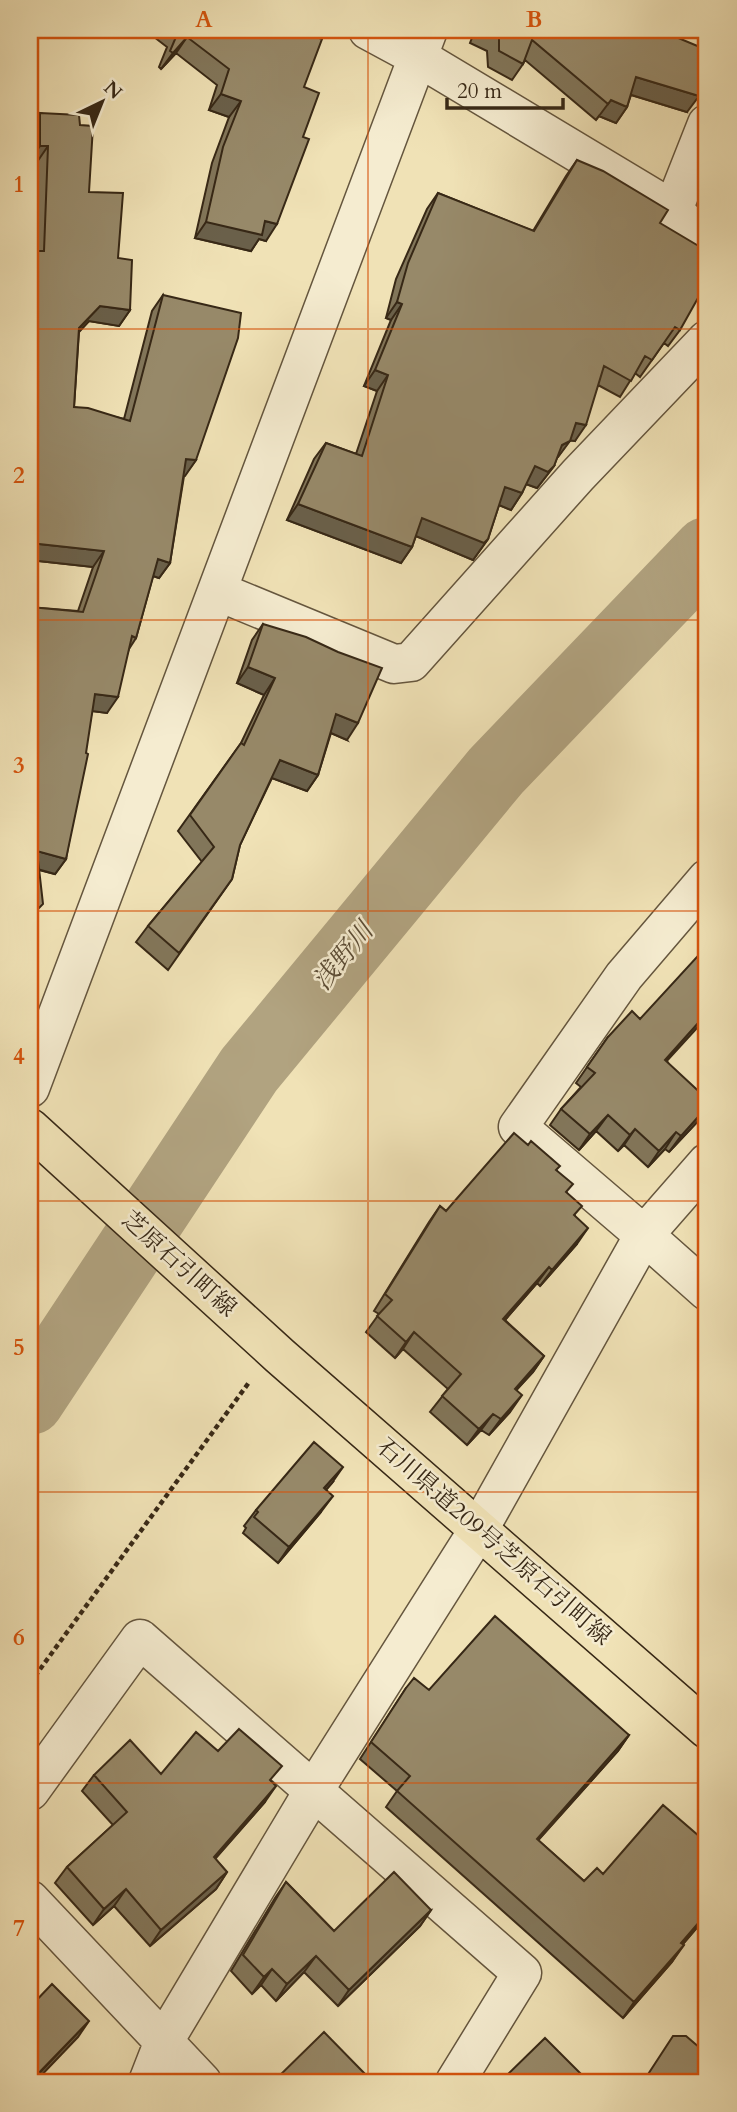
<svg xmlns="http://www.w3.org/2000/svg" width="737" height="2112" viewBox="0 0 737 2112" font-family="Cardo,'Noto Serif JP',serif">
	<rect width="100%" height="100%" fill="#f0e2b6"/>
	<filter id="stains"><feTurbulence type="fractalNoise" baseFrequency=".00286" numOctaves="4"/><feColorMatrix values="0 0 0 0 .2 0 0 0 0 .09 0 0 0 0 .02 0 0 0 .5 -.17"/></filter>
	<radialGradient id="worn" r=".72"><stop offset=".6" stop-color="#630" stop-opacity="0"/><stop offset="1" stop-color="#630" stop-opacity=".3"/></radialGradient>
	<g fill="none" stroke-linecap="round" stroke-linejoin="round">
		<!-- river -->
		<path stroke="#b1a380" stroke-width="68" d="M30 1401 249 1070 496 771 707 551"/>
		<!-- minor casing -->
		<g stroke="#65563e" stroke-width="41">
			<path id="minor" d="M368 30 418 57 673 210 707 244
				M673 210 707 124
				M217 591 394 664 411 662 578 475 707 340
				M707 879 624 976 518 1127 644 1235 707 1163
				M30 1088 428 30
				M30 1791 140 1639 522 1973 455 2082
				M30 1900 202 2082
				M148 2082 164 2041 314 1790 479 1529 644 1235 707 1291"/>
		</g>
		<!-- major casing -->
		<g stroke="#372816" stroke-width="41">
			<path id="major" d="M30 1128 280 1356 707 1729"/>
		</g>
		<!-- path -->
		<path stroke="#372816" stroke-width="4.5" stroke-dasharray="5 3.5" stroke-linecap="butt" d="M30 1683 250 1381"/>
		<!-- minor -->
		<use href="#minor" stroke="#f5ecd0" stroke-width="38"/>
		<!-- major -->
		<use href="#major" stroke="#f0e2b6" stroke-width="38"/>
	</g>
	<!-- wall -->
	<path fill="#82765a" stroke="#372816" stroke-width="2" d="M145 30H297L304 87 266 241 259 239 251 251 195 238 212 163 229 117 209 110 217 85 176 53 161 69 159 67 167 47Z
		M475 30H673L671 35 687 112 631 95 627 107 616 123 599 116 596 120 525 60 523 64 512 80 488 67 487 51 470 43Z
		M40 113 80 125 89 192 118 258 130 310 119 326 89 321 79 332 74 407 124 419 152 311 163 295 196 460 184 476 170 563 159 578 153 576 136 638 129 649 107 713 92 711 66 859 55 874 39 870 36 921 30 930V607L78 611 93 567 30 560V257L33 252 37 162 30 161V127Z
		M577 160 660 223 680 330 668 346 664 343 640 377 635 373 620 397 598 385 575 441 570 440 557 458 554 466 537 488 526 484 522 493 511 510 499 505 488 539 473 560 416 536 412 547 401 563 287 520 314 459 326 443 356 454 377 391 364 386 391 320 386 318 396 279 427 209 438 193 533 231 566 176Z
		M263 624 347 740 331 733 318 775 307 791 272 778 240 845 232 879 168 970 136 942 148 926 202 862 178 831 241 743 264 695 237 683 252 640Z
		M608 1037 667 1061 700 1119 669 1152 665 1149 648 1167 624 1145 618 1151 596 1131 579 1150 550 1125 561 1109 581 1087 576 1083Z
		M557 1171 567 1193 575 1216 577 1244 540 1286 537 1283 505 1320 544 1356 533 1372 516 1390 510 1412 489 1435 481 1430 467 1445 430 1412 448 1389 403 1349 395 1358 366 1332 379 1314 374 1311 429 1222 440 1206 446 1211Z
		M332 1483 326 1490 321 1512 278 1563 243 1533 246 1528 244 1526 256 1510Z
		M406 1688 429 1690 629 1735 618 1751 538 1840 584 1881 603 1874 707 1843V1916L683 1944 672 1962 623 2018 386 1807 397 1791 360 1759Z
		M218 1751 271 1782 265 1802 215 1859 227 1872 216 1889 150 1946 114 1906 93 1925 55 1883 67 1867 113 1825 82 1791 94 1775 161 1774Z
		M286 1882 334 1931 431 1910 420 1926 338 2006 304 1972 276 2001 261 1985 252 1994 231 1971 275 1898Z"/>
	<!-- shaded-wall -->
	<path fill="#6a604a" stroke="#372816" stroke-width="2" d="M187 37 176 53 161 69 173 53Z
		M636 77 699 96 687 112 625 93Z
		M221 94 241 101 229 117 209 110Z
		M611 100 627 107 616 123 599 116 596 120Z
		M40 146H48L37 162 30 161Z
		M265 221 277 224 266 241 259 239 251 251 195 238 206 222Z
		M397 302 402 304 391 320 386 318Z
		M100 306 130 310 119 326 89 321 68 343 79 328Z
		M375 370 388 375 377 391 364 386Z
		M576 423 586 425 575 441 565 440Z
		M570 441 558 457 551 462 562 445Z
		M186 459 196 460 185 476 175 475Z
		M535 466H554L537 488 523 483Z
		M505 487 522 493 511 510 494 503Z
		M298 504 412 547 401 563 287 520Z
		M422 518 488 539 473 560 411 534Z
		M30 543 104 551 93 567 30 560Z
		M158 559 170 563 159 578 147 574Z
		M248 667 275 678 264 695 237 683Z
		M95 694 118 697 107 713 84 710Z
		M336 714 358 723 347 740 324 730Z
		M280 760 318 775 307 791 269 777Z
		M37 851 66 859 55 874 30 867Z
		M36 921 30 930V922Z
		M707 1013V1017L653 1076 665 1060Z
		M707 1107 700 1119 669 1152 681 1136Z
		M608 1115 596 1131 579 1150 590 1134Z
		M635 1129 624 1145 618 1151 630 1135Z
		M676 1132 665 1149 648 1167 659 1151Z
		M588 1228 577 1244 540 1286 552 1270Z
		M549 1267 537 1283 492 1335 503 1319Z
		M414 1332 403 1349 395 1358 406 1342Z
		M544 1356 533 1372 503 1405 515 1389Z
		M522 1395 510 1412 489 1435 501 1419Z
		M493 1414 481 1430 467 1445 479 1429Z
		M343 1467 332 1483 313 1504 324 1488Z
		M333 1496 321 1512 278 1563 289 1547Z
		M629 1735 618 1751 525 1855 537 1839Z
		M276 1786 265 1802 202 1873 214 1857Z
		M227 1872 216 1889 150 1946 161 1930Z
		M126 1889 114 1906 93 1925 104 1909Z
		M431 1910 420 1926 338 2006 349 1990Z
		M707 1913V1916L670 1959 681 1943Z
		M684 1945 672 1962 623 2018 634 2002Z
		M316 1956 304 1972 276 2001 287 1984Z
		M272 1969 261 1985 252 1994 264 1977Z
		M89 2021 78 2037 35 2082H31Z"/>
	<!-- building -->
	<path fill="#978969" stroke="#372816" stroke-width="2" d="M178 30H297L322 39 304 87 319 93 303 137 309 139 277 224 265 221 262 235 206 222 223 147 241 101 221 94 229 69 187 37 173 53 170 51 179 30Z
		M488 30H673L671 35 707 50V75L699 96 636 77 627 107 611 100 608 104 532 40 523 64 499 51V35Z
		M40 113 79 115 80 125 93 126 89 192 123 193 118 258 132 260 130 310 100 306 79 328 74 407 88 408 130 421 163 295 241 313 238 338 196 460 186 459 170 563 158 559 136 638 132 636 118 697 95 694 86 753 88 754 66 859 37 851 43 904 36 911V921L30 922V736L34 722 30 721V607L83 612 104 551 30 543V456L33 446 30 445V286L34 251H44L48 146H40Z
		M577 160 603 171 668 210 660 223 707 251V282L680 330 675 327 652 360 645 356 631 381 604 366 586 425 576 423 570 441 562 445 554 466 548 472 535 466 522 493 505 487 488 539 484 543 422 518 412 547 298 504 326 443 362 456 388 375 375 370 402 304 397 302 408 263 438 193 534 231Z
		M263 624 306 637 338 652 382 668 358 723 336 714 318 775 280 760 240 845 232 879 179 953 148 926 214 847 190 815 241 743 244 745 275 678 248 667Z
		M707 946V1013L665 1060 707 1099V1107L681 1136 676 1132 659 1151 635 1129 630 1135 608 1115 590 1134 561 1109 595 1073 587 1067 608 1037 632 1011 640 1019Z
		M514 1133 528 1145 531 1141 560 1166 556 1170 573 1184 566 1192 582 1206 574 1215 588 1228 552 1270 549 1267 503 1319 544 1356 515 1389 522 1395 501 1419 493 1414 479 1429 442 1396 461 1374 414 1332 406 1342 377 1316 392 1300 385 1294 440 1206 446 1211Z
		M314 1442 343 1467 324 1488 333 1496 289 1547 254 1517 258 1512 256 1510Z
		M495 1616 629 1735 537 1839 584 1881 597 1868 603 1874 663 1805 707 1843V1913L681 1943 684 1945 634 2002 397 1791 410 1776 371 1742 406 1688 414 1678 429 1690Z
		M239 1729 282 1766 270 1780 276 1786 214 1857 227 1872 161 1930 126 1889 104 1909 67 1867 127 1812 94 1775 130 1740 161 1774 196 1732 218 1751Z
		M394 1872 431 1910 349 1990 316 1956 287 1984 272 1969 264 1977 243 1955 286 1882 334 1931Z
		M52 1984 89 2021 30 2082V2007Z
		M324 2032 367 2076 360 2082H273Z
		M673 2036H686L707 2054V2082H643Z
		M545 2038 583 2076 577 2082H500Z"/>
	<!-- grid -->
	<path fill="none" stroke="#d6540d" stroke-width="2" stroke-opacity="0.55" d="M368 30V2082M30 329H707M30 620H707M30 911H707M30 1201H707M30 1492H707M30 1783H707"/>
	<g text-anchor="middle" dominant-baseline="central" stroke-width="5" stroke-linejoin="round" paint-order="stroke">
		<!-- street labels -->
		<g font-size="24" fill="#372816" stroke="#f5ecd0">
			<text transform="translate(179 1264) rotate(42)">芝原石引町線</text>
			<text transform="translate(494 1542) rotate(41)">石川県道209号芝原石引町線</text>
		</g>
		<!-- water labels -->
		<g font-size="26" font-style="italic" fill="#5c4d36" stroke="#f5ecd0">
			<text transform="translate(343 956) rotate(-51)">浅野川</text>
		</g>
	</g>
	<!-- margin -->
	<rect width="737" height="2112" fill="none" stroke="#f0e2b6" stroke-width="77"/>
	<!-- north arrow -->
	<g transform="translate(102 102) rotate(43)" stroke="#f5ecd0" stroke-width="5" paint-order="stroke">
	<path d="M0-5L12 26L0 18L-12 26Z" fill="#372816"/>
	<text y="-10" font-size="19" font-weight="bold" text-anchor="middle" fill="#372816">N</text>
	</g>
	<!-- scale -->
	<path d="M447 98v10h116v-10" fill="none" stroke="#372816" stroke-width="3.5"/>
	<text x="457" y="98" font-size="21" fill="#372816" stroke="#f5ecd0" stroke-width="5" paint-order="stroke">20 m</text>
	<rect x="38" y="38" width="660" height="2036" fill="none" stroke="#d6540d" stroke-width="2.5"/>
	<g font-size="23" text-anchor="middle" font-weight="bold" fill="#d6540d">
		<text x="204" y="27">A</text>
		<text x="534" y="27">B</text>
		<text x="19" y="192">1</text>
		<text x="19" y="483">2</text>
		<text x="19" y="773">3</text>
		<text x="19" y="1064">4</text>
		<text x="19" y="1355">5</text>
		<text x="19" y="1645">6</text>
		<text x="19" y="1936">7</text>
	</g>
	<rect width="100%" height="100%" filter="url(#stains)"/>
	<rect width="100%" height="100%" fill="url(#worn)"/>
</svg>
